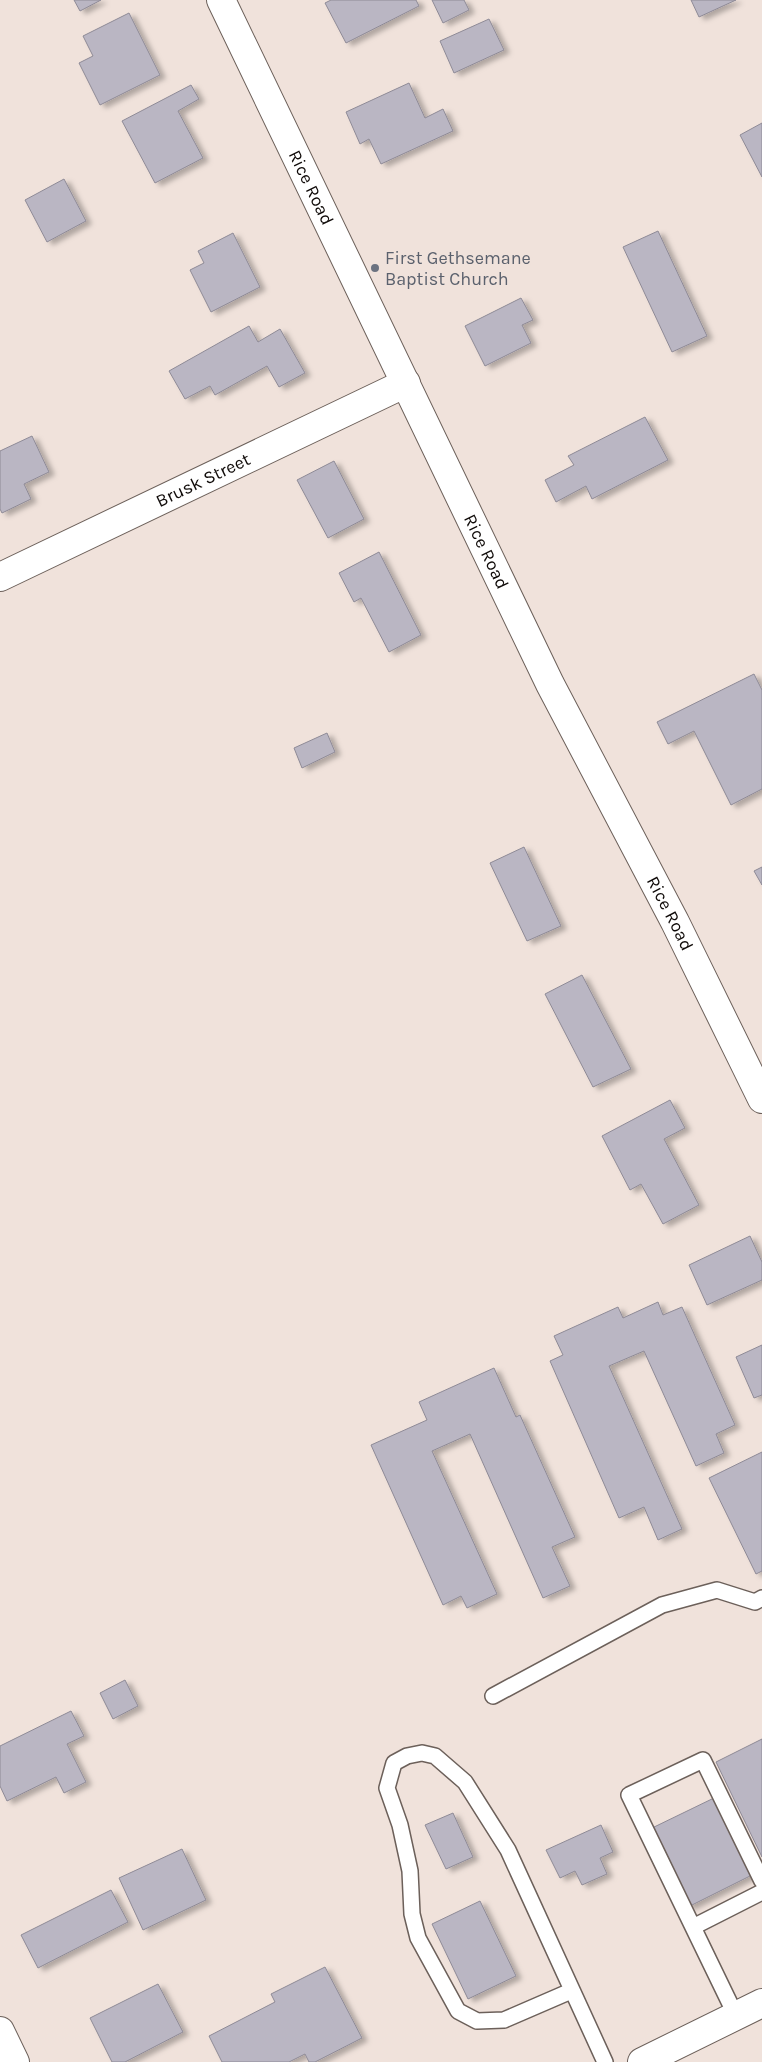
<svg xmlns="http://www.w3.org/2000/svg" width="762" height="2062" viewBox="0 0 762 2062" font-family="Karla,sans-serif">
	<defs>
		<filter id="shadow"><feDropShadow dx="5.5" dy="3" stdDeviation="2.5" flood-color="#0004"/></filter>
	</defs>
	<rect width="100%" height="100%" fill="#f0e2db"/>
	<!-- building -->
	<path fill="#bab6c3" stroke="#8e8a96" filter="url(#shadow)" d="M74 0H101L80 11Z
		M331 0H416L419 6 346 43 325 3Z
		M432 0H464L469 10 443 23Z
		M691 0H736L699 17Z
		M129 13 160 75 100 105 79 63 93 56 83 36Z
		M489 19 504 50 454 73 440 41Z
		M409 83 425 118 443 109 453 131 381 164 369 139 360 144 346 112Z
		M191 85 199 99 178 111 203 158 155 183 122 121Z
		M762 123V177L740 135Z
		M64 179 86 221 47 242 25 200Z
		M658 231 707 336 672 352 623 247Z
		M233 233 260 287 211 312 190 270 204 263 198 251Z
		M521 298 533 320 522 325 531 343 485 366 465 326Z
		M249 326 258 342 280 329 305 373 279 387 267 366 215 395 210 386 185 399 169 371Z
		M645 417 668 460 592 499 586 486 556 502 545 480 574 465 568 456Z
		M32 436 49 472 24 484 31 499 2 513 0 509V451Z
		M334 461 364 519 328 538 297 480Z
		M379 552 421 635 389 652 361 598 354 602 339 573Z
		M754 674 762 690V789L731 805 694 731 668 744 657 722Z
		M327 733 335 752 302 768 294 748Z
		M524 847 561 926 527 941 490 863Z
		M762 867V885L754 871Z
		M582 975 631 1069 593 1087 545 994Z
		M670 1100 685 1128 664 1139 699 1205 663 1224 641 1184 630 1190 602 1136Z
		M750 1236 762 1262V1280L707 1305 689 1265Z
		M658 1302 663 1315 682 1307 735 1425 716 1434 724 1453 696 1466 644 1351 609 1366 682 1529 658 1540 644 1507 619 1518 550 1361 563 1355 554 1336 618 1307 623 1318Z
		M762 1345V1395L754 1398 736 1357Z
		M494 1368 516 1417 520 1415 575 1537 552 1547 570 1586 543 1598 470 1434 432 1451 497 1594 467 1608 461 1596 443 1605 371 1445 427 1420 419 1402Z
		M762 1452V1571L756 1574 709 1478Z
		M125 1680 138 1706 113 1719 100 1693Z
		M71 1711 84 1736 67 1744 86 1782 64 1793 56 1777 7 1801 0 1786V1746Z
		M762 1739V1857L716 1762Z
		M716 1797 754 1874 688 1907 650 1829Z
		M453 1813 473 1857 446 1869 425 1825Z
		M601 1825 613 1852 600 1858 607 1874 582 1885 575 1871 560 1878 546 1850Z
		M182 1849 206 1900 143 1930 119 1878Z
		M111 1890 128 1922 38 1968 21 1935Z
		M480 1901 516 1976 468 1999 432 1924Z
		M325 1967 362 2038 315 2062H309L305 2054 289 2062H222L209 2036 275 2002 271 1994Z
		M158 1984 183 2032 125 2062H112L90 2018Z"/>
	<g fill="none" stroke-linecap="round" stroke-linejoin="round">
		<!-- service casing -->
		<g stroke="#6c605a" stroke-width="18">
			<path id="service" d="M493 1696 662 1605 717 1590 755 1602 762 1598
				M693 1927 762 1892
				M571 1991 504 2020 477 2021 458 2011 418 1938 412 1914 410 1871 400 1825 387 1788 394 1763 407 1756 422 1753 435 1756 465 1782 508 1850 605 2062
				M736 2016 629 1795 703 1760 762 1881"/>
		</g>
		<!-- minor casing -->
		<g stroke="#6c605a" stroke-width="30">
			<g id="minor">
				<path id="s1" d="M0 577 406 383"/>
				<path d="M0 2031 15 2062"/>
			</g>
		</g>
		<!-- tertiary casing -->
		<g stroke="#6c605a" stroke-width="30">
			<g id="tertiary">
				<path id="s2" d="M221 0 550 684 675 922 762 1099"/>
			</g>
		</g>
		<!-- primary casing -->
		<g stroke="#6c605a" stroke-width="30">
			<path id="primary" d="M642 2062 762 2003"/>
		</g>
		<!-- service -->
		<use href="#service" stroke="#fff" stroke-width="15"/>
		<!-- minor -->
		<use href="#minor" stroke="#fff" stroke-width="28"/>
		<!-- tertiary -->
		<use href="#tertiary" stroke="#fff" stroke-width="28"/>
		<!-- primary -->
		<use href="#primary" stroke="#fff" stroke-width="28"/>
	</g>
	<!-- markers -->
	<circle fill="#6b7280" stroke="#f0e2db" stroke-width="2" cx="375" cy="268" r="5"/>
	<g text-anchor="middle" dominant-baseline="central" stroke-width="5" stroke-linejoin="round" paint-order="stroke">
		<!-- street labels -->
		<g font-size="18" fill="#0f0a08" stroke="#f0e2db">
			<text stroke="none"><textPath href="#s2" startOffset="208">Rice Road</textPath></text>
			<text stroke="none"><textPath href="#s1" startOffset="225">Brusk Street</textPath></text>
			<text stroke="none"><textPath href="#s2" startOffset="612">Rice Road</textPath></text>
			<text stroke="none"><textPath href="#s2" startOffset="1018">Rice Road</textPath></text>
		</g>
		<!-- worship labels -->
		<g font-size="18" fill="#5b616d" stroke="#f0e2db" text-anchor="start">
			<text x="385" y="258">First Gethsemane<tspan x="385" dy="21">Baptist Church</tspan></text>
		</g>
	</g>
</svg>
